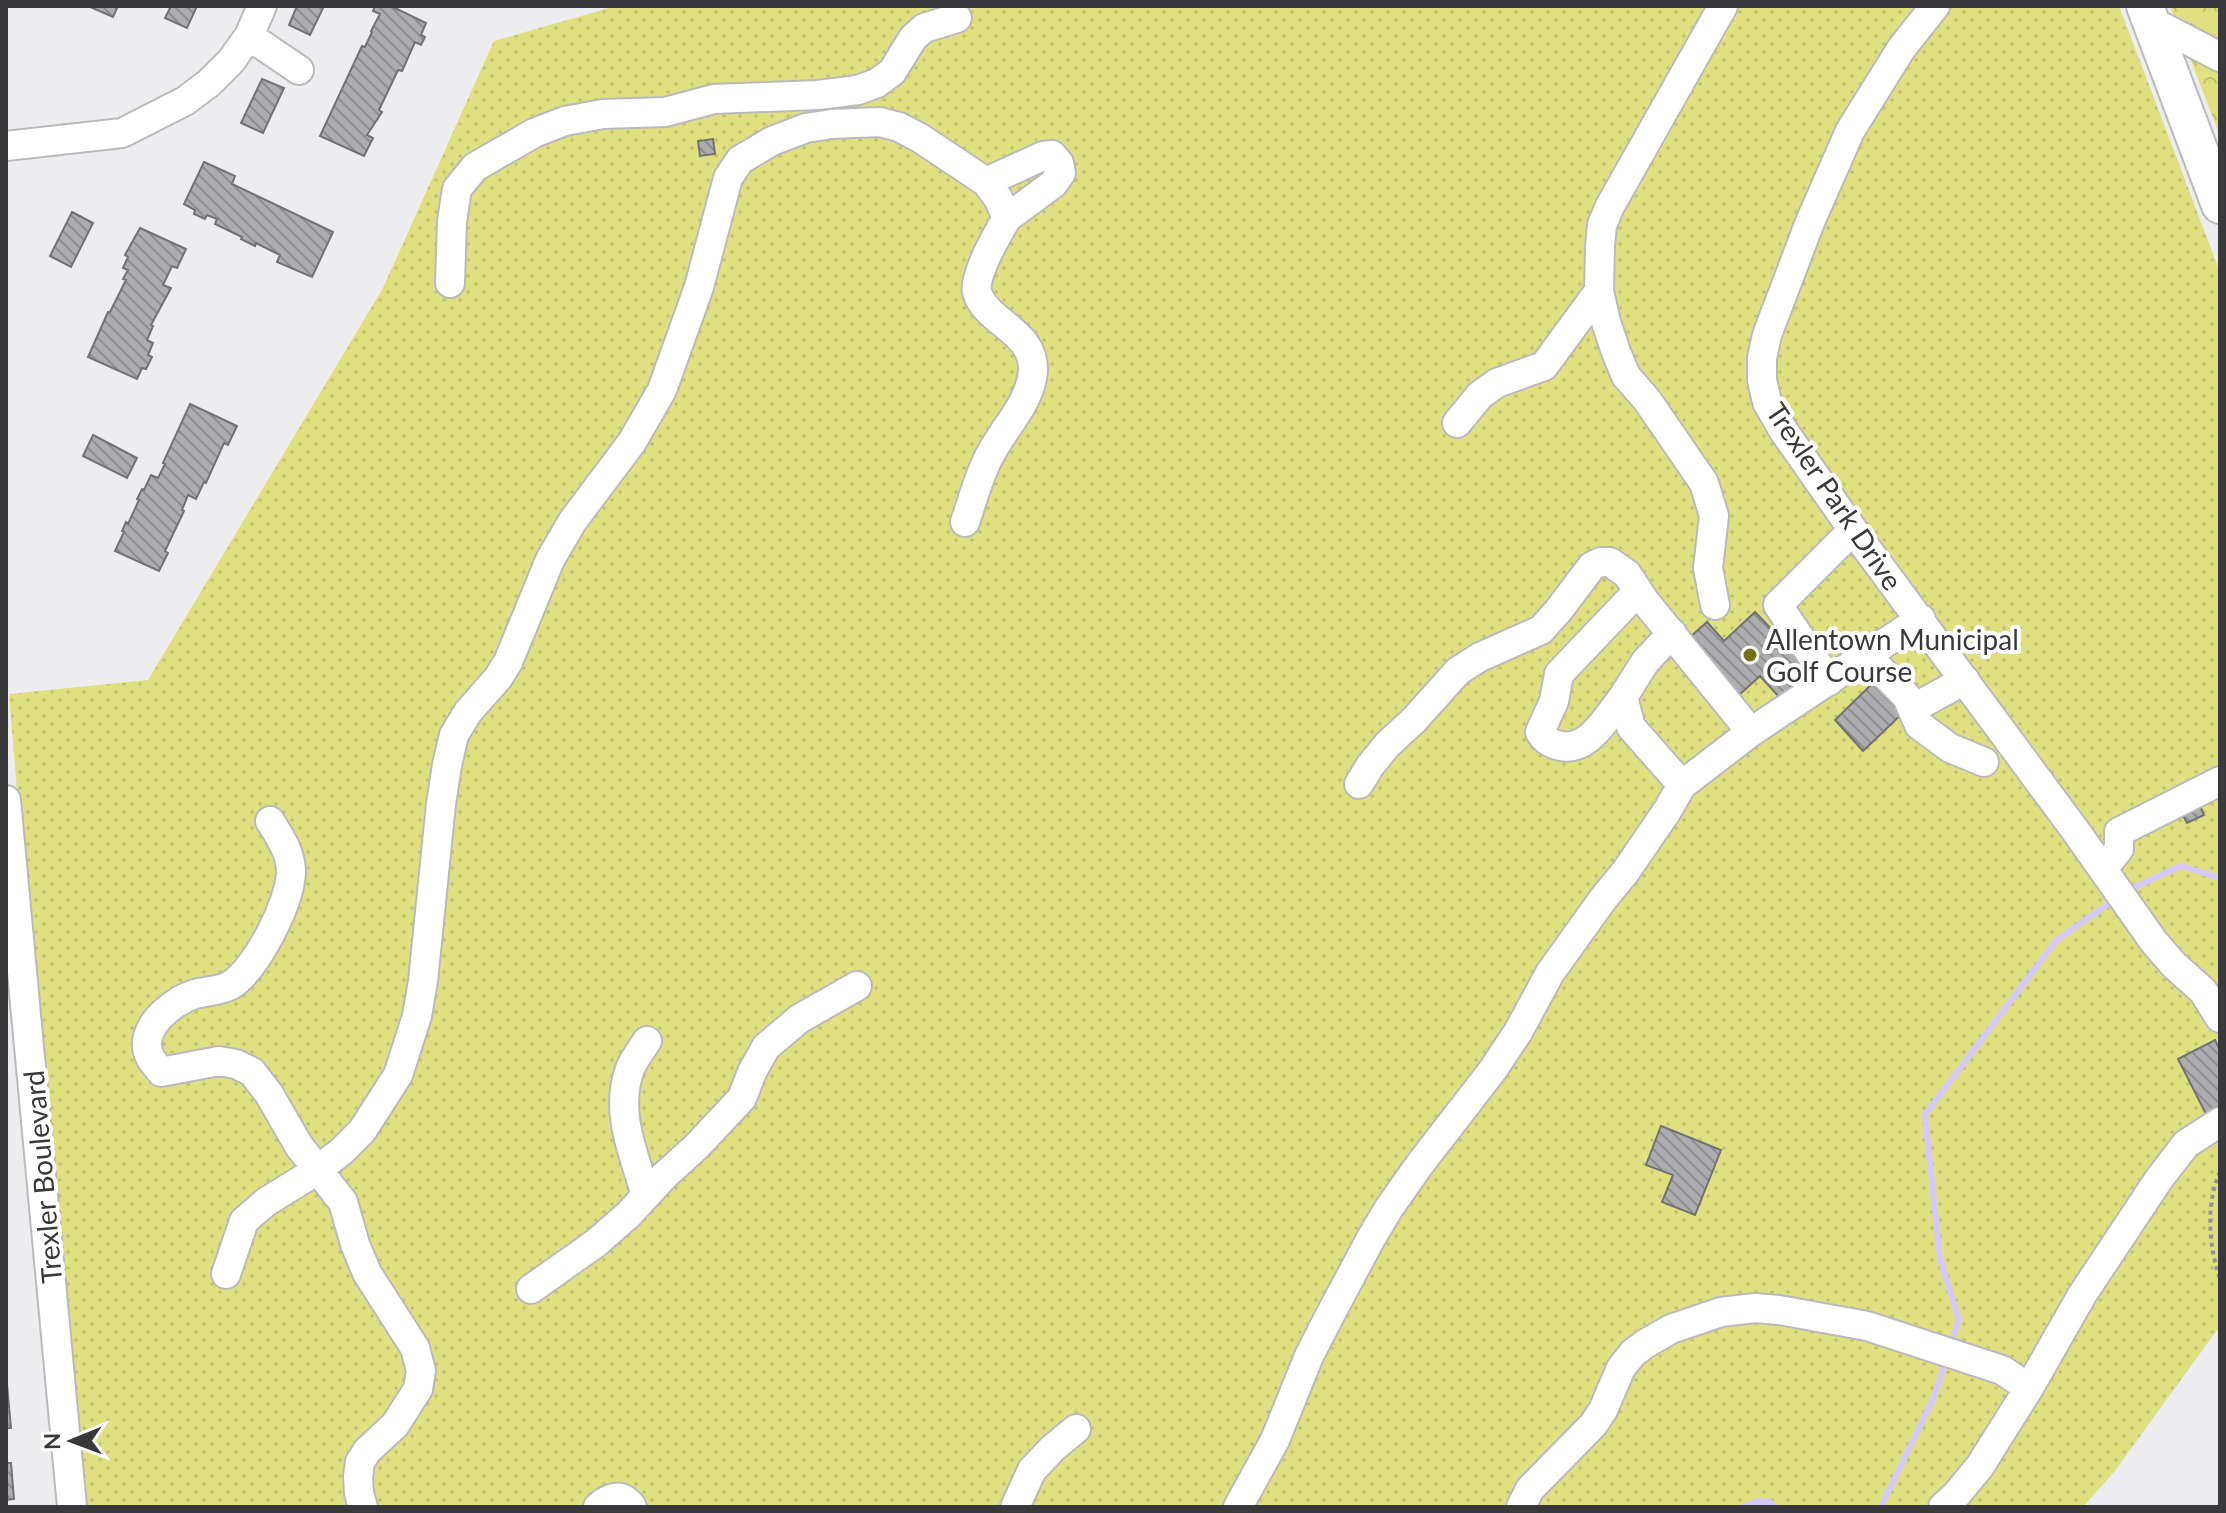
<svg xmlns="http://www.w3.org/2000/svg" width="2226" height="1513" viewBox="0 0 2226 1513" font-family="Lato,sans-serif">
	<defs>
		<pattern id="grass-dots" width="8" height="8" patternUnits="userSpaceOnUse" patternTransform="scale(2)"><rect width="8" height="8" fill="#dfe080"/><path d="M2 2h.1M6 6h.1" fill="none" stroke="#c0c170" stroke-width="1.8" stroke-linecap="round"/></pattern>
		<pattern id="park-crowns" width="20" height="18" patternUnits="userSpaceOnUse" patternTransform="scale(2)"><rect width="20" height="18" fill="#dfe080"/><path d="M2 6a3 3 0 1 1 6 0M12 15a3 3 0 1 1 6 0" fill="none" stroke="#c0c170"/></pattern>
		<pattern id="water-waves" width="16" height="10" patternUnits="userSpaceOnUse" patternTransform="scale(2)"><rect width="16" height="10" fill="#d4c8ff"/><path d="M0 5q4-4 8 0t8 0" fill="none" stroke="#ada3d0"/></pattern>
		<pattern id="building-back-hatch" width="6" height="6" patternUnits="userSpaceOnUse" patternTransform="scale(2)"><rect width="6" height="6" fill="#adacaf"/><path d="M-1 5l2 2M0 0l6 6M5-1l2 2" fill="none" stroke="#8e8d90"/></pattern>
	</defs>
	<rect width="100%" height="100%" fill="#edecef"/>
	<!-- grass -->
	<path fill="url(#grass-dots)" d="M616 6H2119L2220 272V1326L2114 1472 2083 1507H80L66 1378 9 694 148 680 383 288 494 41Z"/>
	<!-- park -->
	<path fill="url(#park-crowns)" d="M2170 6H2220V136Z"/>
	<!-- water -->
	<path fill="url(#water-waves)" d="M1757 1498 1771 1499 1780 1507H1736Z"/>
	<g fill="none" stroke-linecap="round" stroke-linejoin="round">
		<!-- stream -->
		<path stroke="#d4c8ff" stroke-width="6" d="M2127 891 2181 866 2220 878
			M1950 1346 1959 1320 1940 1258 1925 1115 2056 941 2114 900
			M1881 1507 1934 1397 1946 1360"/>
	</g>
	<!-- building -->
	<path fill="url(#building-back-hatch)" stroke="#727275" stroke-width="2" d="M88 6H118L113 17Z
		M171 6H197L187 28 165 18Z
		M297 6H324L310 35 289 25Z
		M375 6H391L426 23 421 35 425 37 421 45 415 42 402 71 398 70 379 110 382 112 367 135 373 138 364 156 320 136 362 46 365 47 372 32 371 31 380 14 373 11Z
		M262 79 284 88 263 133 241 123Z
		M713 139 715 154 700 156 698 141Z
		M204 162 235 176 232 184 333 232 312 277 277 262 280 255 256 243 255 246 241 239 242 237 215 224 217 219 207 215 205 219 194 214 195 210 184 204Z
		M72 212 93 223 71 267 50 256Z
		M140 228 186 249 177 268 172 266 163 285 171 288 151 325 153 326 147 340 153 343 148 355 152 357 146 369 142 368 137 379 88 357 108 312H110L126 280 123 279 128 270 123 268 128 257 125 255Z
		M190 404 237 426 228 445 224 443 206 483 204 482 196 499 188 495 182 510 184 511 165 551 168 553 159 571 115 551 124 532 122 531 126 522 128 524 139 500 137 499 142 489 144 490 151 475 158 478 165 464 163 463Z
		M93 435 137 458 127 478 83 456Z
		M1755 612 1809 668 1780 698 1760 676 1739 695 1689 638 1707 622 1724 641Z
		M1878 678 1906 710 1863 751 1835 720Z
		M2199 803 2204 815 2187 823 2181 812Z
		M2215 1040 2220 1050V1107L2206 1114 2178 1059Z
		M1661 1126 1721 1150 1695 1215 1662 1202 1673 1175 1646 1165Z
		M6 1373 11 1428H6Z
		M6 1463H11L14 1499 6 1500Z"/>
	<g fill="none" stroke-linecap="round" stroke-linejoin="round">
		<!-- minor casing -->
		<g stroke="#bababd" stroke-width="32">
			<path id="minor" d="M1935 6 1901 49 1850 131 1810 222 1767 335 1762 358V380L1767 402 1783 430 1853 530 2075 830 2154 942 2174 965 2203 991 2220 1018
				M2151 21 2220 57
				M249 36 299 70
				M6 146 122 133 185 101 209 83 231 61 249 36 262 6
				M450 283 452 221 457 189 475 167 534 133 565 121 603 114 665 112 714 99 818 95 858 90 877 83 892 72 913 38 924 28 957 18
				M1457 423 1480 395 1497 383 1544 366 1599 291
				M965 522C973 499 979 474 991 453 1005 427 1031 401 1033 371 1035 331 986 323 977 292 973 276 998 233 1007 218
				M1715 605 1708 568 1714 516 1704 483 1647 400 1626 376 1616 352 1606 322 1599 291 1600 246 1602 225 1610 206 1723 6
				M1867 656 1907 697 1919 725 1950 748 1984 762
				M1829 681 1778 605 1853 530
				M1623 697C1605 719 1586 757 1554 744 1547 741 1544 739 1540 732L1554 701 1559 674 1638 591
				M1912 709 1965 680
				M1751 732 1921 619
				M1359 784 1370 766 1387 745 1414 720 1458 671 1480 657 1541 630 1558 611 1592 566 1601 562H1610L1627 574 1644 600 1751 732 1682 785 1631 727 1623 697 1645 662 1672 633
				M6 800 72 1507
				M270 821C280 837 291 853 291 872 290 903 257 968 231 985 220 991 207 991 195 994 172 1001 136 1030 150 1057 152 1062 158 1067 161 1072L219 1061 236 1064 252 1072 269 1094 299 1146 343 1202 355 1244 367 1273 415 1348 421 1371 418 1389 395 1425 367 1451 360 1462 358 1477 359 1493 363 1507
				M2103 869 2119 849V832L2220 781
				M646 1195C634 1155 614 1111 630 1069 634 1059 641 1050 647 1041
				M226 1274 244 1221 266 1202 316 1171 342 1151 362 1131 398 1075 417 1016 423 981 441 804 447 765 454 735 468 712 498 678 508 662 550 560 572 522 632 442 662 390 699 287 728 178 740 160 772 141 806 128 832 124 880 122 899 127 920 138 986 182 1043 156 1052 155 1059 163 1061 173 1053 184 1007 218 998 198 986 182
				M531 1289 596 1243 629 1214 664 1176 697 1146 742 1098 752 1072 766 1047 799 1019 857 986
				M598 1507C610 1496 622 1493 632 1507
				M1015 1507 1032 1470 1053 1448 1076 1429
				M1238 1507 1275 1440 1309 1356 1329 1317 1370 1240 1389 1208 1420 1164 1492 1071 1518 1032 1550 973 1603 899 1626 871 1667 811 1682 785
				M1521 1507 1530 1489 1593 1425 1603 1410 1621 1368 1633 1353 1645 1344 1671 1329 1721 1312 1755 1308 1779 1310 1867 1326 2002 1370 2029 1388
				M1943 1507 1957 1494 1980 1466 2029 1388 2082 1295 2159 1179 2186 1144 2220 1122"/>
		</g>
		<!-- major casing -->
		<g stroke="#bababd" stroke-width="40">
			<path id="major" d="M2145 6 2220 205"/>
		</g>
		<!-- path -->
		<path stroke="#939295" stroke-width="4" stroke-dasharray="4 4" stroke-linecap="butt" d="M2220 1172C2205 1205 2209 1246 2220 1279"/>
		<!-- minor -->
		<use href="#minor" stroke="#fff" stroke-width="28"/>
		<!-- major -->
		<use href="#major" stroke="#fff" stroke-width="36"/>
	</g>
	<!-- markers -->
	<circle fill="#727216" stroke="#fff" stroke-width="3" cx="1750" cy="655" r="8"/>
	<g text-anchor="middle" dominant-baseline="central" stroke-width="8" stroke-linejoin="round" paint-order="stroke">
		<!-- street labels -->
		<g font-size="28" fill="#39393b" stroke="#fff">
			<text transform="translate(1835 496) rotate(56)">Trexler Park Drive</text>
			<text transform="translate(42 1177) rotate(-95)">Trexler Boulevard</text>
		</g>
		<!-- poi labels -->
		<g font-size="28" fill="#39393b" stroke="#fff" text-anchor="start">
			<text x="1766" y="639">Allentown Municipal<tspan x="1766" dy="32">Golf Course</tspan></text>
		</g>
	</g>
	<!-- border -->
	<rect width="2226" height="1513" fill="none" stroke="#39393b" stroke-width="16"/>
	<!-- north arrow -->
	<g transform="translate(72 1441) rotate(269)" stroke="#ffffff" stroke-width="6" paint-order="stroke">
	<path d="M0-6L14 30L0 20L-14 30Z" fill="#39393b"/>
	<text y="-12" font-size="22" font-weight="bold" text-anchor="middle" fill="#39393b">N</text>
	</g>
</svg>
